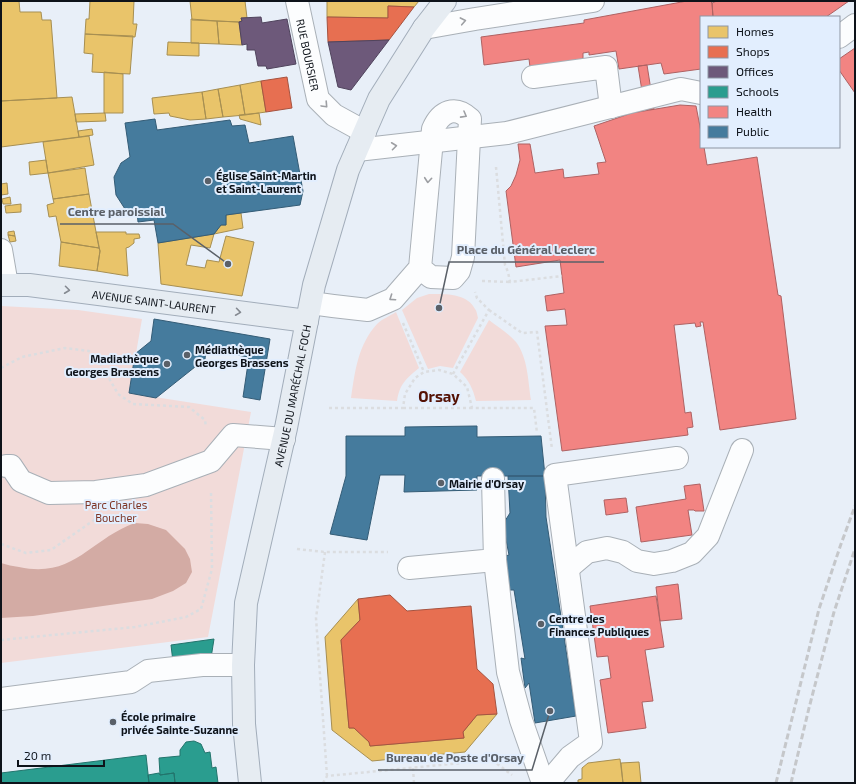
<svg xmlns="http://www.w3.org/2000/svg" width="856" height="784" viewBox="0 0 856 784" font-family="'Exo 2',sans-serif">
	<rect width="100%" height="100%" fill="#e8eff8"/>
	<!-- green -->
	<path fill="#f2dbd9" d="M429 294C445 294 467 293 475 309 477 311 477 315 478 318L453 368 440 366 428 369 402 310 417 298Z
		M1 306 78 310 142 319 129 393 251 412 208 637 1 663Z
		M396 312 419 368C406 379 400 383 397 401L351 398C355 371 358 345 377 324 382 319 390 316 396 312Z
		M489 320C498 327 508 333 516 342 528 358 528 381 531 400L476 401C473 389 469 380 460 372Z"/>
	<!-- water -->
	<path fill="#d3aba4" d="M135 523 148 524 166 530 185 549 190 559 192 572 186 583 173 591 152 599 33 616 1 618V563C7 565 13 566 19 567 74 579 90 539 135 523Z"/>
	<!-- homes -->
	<path fill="#e9c46a" stroke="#a78f52" d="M1 1H19L20 12H41L42 20H51L57 98 1 101Z
		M90 1H134L133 24H137L135 37 85 34 86 19H89Z
		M190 1H245L247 18H241L242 21 239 22 192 20Z
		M327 1H419L414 7 388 6V18L327 17Z
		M191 19 217 21 219 44 191 43Z
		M217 21 239 22 242 45 219 44Z
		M85 34 133 36 130 74 92 72 93 54 84 53Z
		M168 42 199 43V56L167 55Z
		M104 72 123 74V113H104Z
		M261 81 266 112 245 115 240 85Z
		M240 85 245 115 223 117 218 89Z
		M218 89 223 117 206 119 202 92Z
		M202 92 206 119 190 120 170 116 169 113 154 114 152 98Z
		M72 97 79 137 1 147V101Z
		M105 113 106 121 76 122 75 114Z
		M259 113 261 125 240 119 239 115Z
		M92 129 93 135 79 137 78 131Z
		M89 136 94 165 48 173 43 142Z
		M46 160 48 173 30 175 29 162Z
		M85 168 89 194 53 199 48 173Z
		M7 183 8 194 1 195V184Z
		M89 194 99 248 61 242 56 216 49 217 47 205 54 203 53 199Z
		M10 197 11 204H3L2 199Z
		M21 204V212L6 213 5 206Z
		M241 213 243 228 214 234 221 225H226V215Z
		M14 231 15 236 8 235V232Z
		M96 232H126V234H139L140 238 134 239V243L129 247 126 248 128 276 97 271 100 251Z
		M214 234 210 248 191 245 186 265 205 268 207 260 219 262 226 236 254 242 242 296 161 284 158 243Z
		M8 235 15 236 16 241 10 242Z
		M61 242 99 248 100 251 97 271 59 266Z
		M358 599 360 620 341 640 349 728H354L369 742 370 746 464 738 463 732 477 715 497 714 465 752 372 761 332 730 325 637Z
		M620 759 623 783H578V780L582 779V768L588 763Z
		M639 762 641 783H623L621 763Z"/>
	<!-- shops -->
	<path fill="#e76f51" stroke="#a65340" d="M388 6 414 7 389 40 328 42 327 17 388 18Z
		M287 77 292 108 266 112 261 81Z
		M390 595 407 611 471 606 477 669 493 684 497 714 477 715 463 732 464 738 370 746 369 742 354 728H349L341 640 360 620 358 599Z"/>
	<!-- offices -->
	<path fill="#6d597a" stroke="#50445d" d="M261 17 262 23 287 19 296 64 267 69 266 66H258L255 50H247V44L242 45 239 22 242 21 241 18Z
		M389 40 351 90 338 87 328 42Z"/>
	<!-- schools -->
	<path fill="#2a9d8f" stroke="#22746c" d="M214 639 211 658 173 662 171 645Z
		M194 741 201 744 205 753 210 752 212 768 216 767 218 783H175L174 773 160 775 159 758 180 756V750L186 742Z
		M146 755 149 783H1V773Z
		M159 773 160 775 174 773 175 783H149L148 775Z"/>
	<!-- health -->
	<path fill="#f28482" stroke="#ae6263" d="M687 1H710L712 3 713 17H701V69L664 74 661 63 619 69 616 51 589 55V52L583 53V60L530 67 529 59 484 65 481 37 584 23V20Z
		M717 1H849L826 17H713L712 3Z
		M855 48V93L839 70V59Z
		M647 65 654 109 645 110 638 66Z
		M680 105 696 106 701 132V147H704L707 165 757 157 778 295 781 296 796 419 720 430 703 322H700L701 326 696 327 695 323 674 325 685 413 691 412 693 427 687 428 688 435 562 451 545 326 567 325 565 309 547 311 545 296 564 293 560 260 516 267 506 191 511 186 516 175 520 160 518 144H530L535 173 563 169 564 178 599 174 597 163 606 162 594 126 632 113Z
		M700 484 704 511H695L694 510H688L692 535 641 542 636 507 686 499 684 486Z
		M626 498 628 512 606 515 604 500Z
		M678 584 682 619 660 621 656 587Z
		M656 596 664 647 645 650 653 701 642 702 646 728 608 733 600 680 611 678 608 656 597 657 590 606Z"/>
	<!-- public -->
	<path fill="#457b9d" stroke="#345c76" d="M155 119 157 130 230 120 232 126 245 125 249 143 293 136 303 191 300 205 226 215V225H221L214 234 158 243 154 220 138 222 137 212 125 209 116 195 114 177 121 163 130 157 125 123Z
		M154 319 270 339 260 400 243 397 249 357 206 350 205 359 156 398 129 393 135 354 151 341Z
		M477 426V437L541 436 545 476H477V490L404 492 405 475H380L367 540 330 534 346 476V436H405V427Z
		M508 476H545L546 517 576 716 535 723 529 683 525 688 521 658 525 659 514 590H509L505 556 509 555 503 524 510 513Z"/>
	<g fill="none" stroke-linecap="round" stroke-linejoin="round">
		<!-- minor casing -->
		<g stroke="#a9b0b7" stroke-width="24">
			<g id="minor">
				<path id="s1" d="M297 1 318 99 334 115 365 132"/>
				<path d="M424 28 475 19 593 1"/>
				<path d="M839 37 855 25"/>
				<path d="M533 77 606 67 611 107"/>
				<path d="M357 150 507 133 681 89 701 93"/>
				<path d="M1 250 7 285"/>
				<path d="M311 303 333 306 368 310 393 299 420 268 433 129C441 111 455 105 470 119L463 257 459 271 453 278 431 277 420 268"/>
				<path d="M6 466H11L21 481 49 493 96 492 146 485 211 461 233 435 284 439"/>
				<path d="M495 560 508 672 521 720 543 783"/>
				<path d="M409 568 495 560 493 479"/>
				<path d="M568 568 587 552 607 548 623 552 637 561 654 564 672 561 692 553 708 536 742 450"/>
				<path d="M1 699 131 682 148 671 202 665H243"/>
				<path d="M548 783 570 757 591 742 555 475 677 458"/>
			</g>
		</g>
		<!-- major casing -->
		<g stroke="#a2adba" stroke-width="24">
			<g id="major">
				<path id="s2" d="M1 285H29L307 321"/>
				<path id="s3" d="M250 783 244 724 243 665 246 603 286 428 314 285 348 170 379 99 424 28 445 1"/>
			</g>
		</g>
		<!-- path -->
		<path stroke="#dbdde0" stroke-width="2.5" stroke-dasharray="3 3" stroke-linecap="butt" d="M496 167 505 265 508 272 510 282 562 276
			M482 281 510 282
			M489 310 522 333 537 332 552 449
			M403 323 424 372
			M1 368 22 357 65 348 89 351 102 366 118 394 133 404 189 407 205 420 206 427
			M453 374 489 310 477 298 475 292
			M329 408H403L405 394 415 378 424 372 439 370 453 374 467 387 472 408H534L537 433
			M403 408H472
			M1 544 26 553 51 550 97 518
			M297 549 325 552H388
			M325 552 316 618 327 776
			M1 640 135 627 186 617 201 609 212 569 211 490
			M413 768 414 783
			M323 783 327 776 492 760 512 775"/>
		<!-- minor -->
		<use href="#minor" stroke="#fcfdfe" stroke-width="22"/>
		<!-- major -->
		<use href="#major" stroke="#e6ecf2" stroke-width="22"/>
		<!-- rail -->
		<path stroke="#c5c7ca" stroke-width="3" stroke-dasharray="6 3" stroke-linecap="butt" d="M776 783 819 609 841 544 855 506
			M791 783 809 708 834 612 855 549"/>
	</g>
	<!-- one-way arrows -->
	<defs><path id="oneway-chevron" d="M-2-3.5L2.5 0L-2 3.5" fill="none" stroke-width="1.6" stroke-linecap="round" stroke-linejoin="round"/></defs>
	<g stroke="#9d9fa3">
		<use href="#oneway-chevron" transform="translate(463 21) rotate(-11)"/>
		<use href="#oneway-chevron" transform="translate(325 105) rotate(47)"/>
		<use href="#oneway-chevron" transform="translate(464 115) rotate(29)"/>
		<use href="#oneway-chevron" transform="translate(394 146) rotate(-7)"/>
		<use href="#oneway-chevron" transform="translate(428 180) rotate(95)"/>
		<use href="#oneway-chevron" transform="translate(392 298) rotate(146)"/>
	</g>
	<g stroke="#858a91">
		<use href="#oneway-chevron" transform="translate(67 290) rotate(7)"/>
		<use href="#oneway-chevron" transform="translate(238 312) rotate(8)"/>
	</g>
	<!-- markers -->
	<g fill="#5a6068" stroke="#e2eefe" stroke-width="1.5">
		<circle cx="208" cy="181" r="4"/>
		<circle cx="187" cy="355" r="4"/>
		<circle cx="167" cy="364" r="4"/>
		<circle cx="441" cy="483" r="4"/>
		<circle cx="541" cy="624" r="4"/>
		<circle cx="113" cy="722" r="4"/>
	</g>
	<g text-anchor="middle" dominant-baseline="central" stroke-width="4" stroke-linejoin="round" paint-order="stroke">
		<!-- street labels -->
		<g font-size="11" fill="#0e131a" stroke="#e2eefe">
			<text stroke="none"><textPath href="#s1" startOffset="55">RUE BOURSIER</textPath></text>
			<text stroke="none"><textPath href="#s2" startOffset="154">AVENUE SAINT-LAURENT</textPath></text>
			<text stroke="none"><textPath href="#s3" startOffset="393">AVENUE DU MARÉCHAL FOCH</textPath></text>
		</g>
		<!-- poi labels -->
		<g font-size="11" font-weight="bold" fill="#0e131a" stroke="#e2eefe" text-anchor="start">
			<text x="216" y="175">Église Saint-Martin<tspan x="216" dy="13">et Saint-Laurent</tspan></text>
			<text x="195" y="349">Médiathèque<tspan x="195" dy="13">Georges Brassens</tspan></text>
			<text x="159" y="358" text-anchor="end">Madiathèque<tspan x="159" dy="13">Georges Brassens</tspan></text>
			<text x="449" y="483">Mairie d'Orsay</text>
			<text x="549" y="618">Centre des<tspan x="549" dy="13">Finances Publiques</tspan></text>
			<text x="121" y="716">École primaire<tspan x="121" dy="13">privée Sainte-Suzanne</tspan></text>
		</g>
		<!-- park labels -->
		<g font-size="11" fill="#7e3525" stroke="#e2eefe">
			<text x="116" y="504">Parc Charles<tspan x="116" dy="13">Boucher</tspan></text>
		</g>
		<!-- district labels -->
		<g font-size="15" font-weight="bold" fill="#541104" stroke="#e2eefe">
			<text x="439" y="396">Orsay</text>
		</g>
	</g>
	<!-- callouts -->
	<path fill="none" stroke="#5a6068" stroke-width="1.5" d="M228 264L173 224H60M439 308L449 262H604M550 711L532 770H378"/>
	<g fill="#5a6068" stroke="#e2eefe" stroke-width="1.5">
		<circle cx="228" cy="264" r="4"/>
		<circle cx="439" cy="308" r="4"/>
		<circle cx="550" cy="711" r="4"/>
	</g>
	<g font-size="12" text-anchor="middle" font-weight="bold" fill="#5a6068" stroke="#e2eefe" stroke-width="4" stroke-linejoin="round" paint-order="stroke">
		<text x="116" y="216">Centre paroissial</text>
		<text x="526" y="254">Place du Général Leclerc</text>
		<text x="455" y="762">Bureau de Poste d'Orsay</text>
	</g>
	<!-- border -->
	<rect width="856" height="784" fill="none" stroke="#0e131a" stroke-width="4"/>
	<!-- legend -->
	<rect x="700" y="16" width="140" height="132" fill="#e2eefe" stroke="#8d96a3"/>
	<rect x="708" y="26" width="20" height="12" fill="#e9c46a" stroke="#8d96a3"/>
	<text x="736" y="36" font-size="12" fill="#0e131a">Homes</text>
	<rect x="708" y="46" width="20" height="12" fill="#e76f51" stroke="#8d96a3"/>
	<text x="736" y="56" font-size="12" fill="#0e131a">Shops</text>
	<rect x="708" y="66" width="20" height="12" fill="#6d597a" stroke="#8d96a3"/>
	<text x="736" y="76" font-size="12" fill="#0e131a">Offices</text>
	<rect x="708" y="86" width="20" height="12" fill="#2a9d8f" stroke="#8d96a3"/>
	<text x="736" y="96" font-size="12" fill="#0e131a">Schools</text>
	<rect x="708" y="106" width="20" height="12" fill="#f28482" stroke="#8d96a3"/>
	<text x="736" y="116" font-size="12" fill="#0e131a">Health</text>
	<rect x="708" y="126" width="20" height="12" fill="#457b9d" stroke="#8d96a3"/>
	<text x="736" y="136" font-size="12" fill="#0e131a">Public</text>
	<!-- scale -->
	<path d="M18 760v6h86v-6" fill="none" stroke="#0e131a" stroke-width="2"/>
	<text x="24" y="760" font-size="12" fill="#0e131a" stroke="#e2eefe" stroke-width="3" paint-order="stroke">20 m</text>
</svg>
